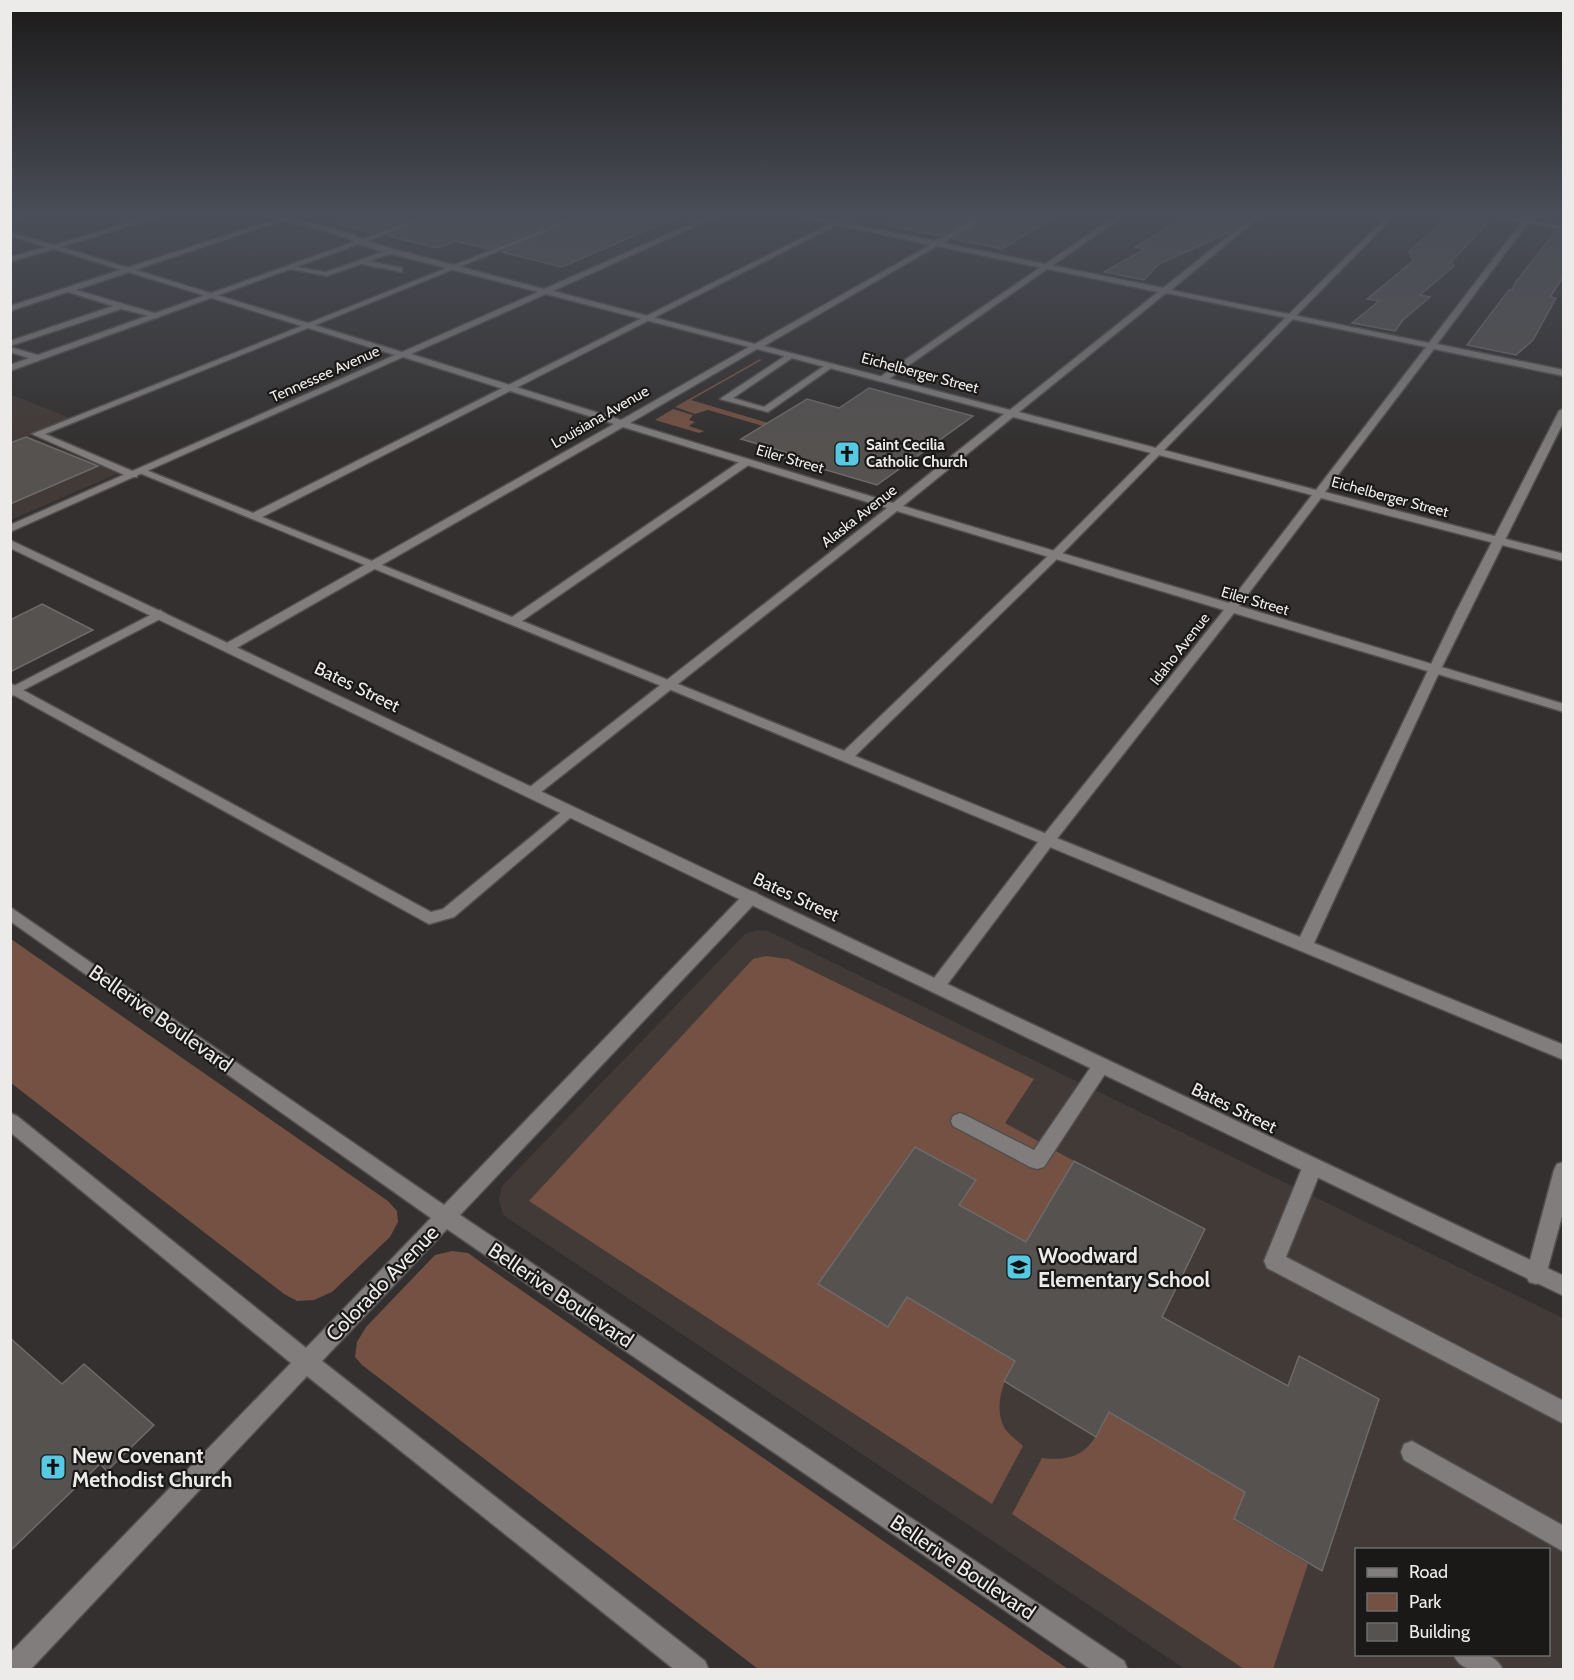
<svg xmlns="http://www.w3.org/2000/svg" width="1574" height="1680" viewBox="0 0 1574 1680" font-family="Cabin,sans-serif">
	<rect width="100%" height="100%" fill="#33302f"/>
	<!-- built -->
	<path fill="#423a37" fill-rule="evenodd" d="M10 394 70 418 28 436 119 473 11 520Z
		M757 930 768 931 1563 1318V1669H1185L503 1215 499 1199 502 1186 745 934ZM1356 1550H1548V1654H1356Z"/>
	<!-- green -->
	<path fill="#745142" d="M760 359 762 360 691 400 768 423 763 426 708 410 695 414 675 407Z
		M673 409 693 415 689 420 695 422 689 426 704 431 699 433 655 420Z
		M11 939 388 1201 397 1211 398 1222 390 1237 332 1292 314 1300 297 1301 284 1294 11 1083Z
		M766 956 788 959 1034 1079 1005 1123 1074 1161 1026 1242 959 1205 976 1180 915 1147 818 1284 888 1326 907 1297 1015 1361C1004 1380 994 1403 1003 1425 1006 1433 1017 1440 1023 1446L992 1504 529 1201 753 959Z
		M452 1251 468 1253 482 1263 1068 1669H758L362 1365 355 1357 357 1342 366 1327 435 1255Z
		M1109 1412 1245 1492 1234 1520 1308 1564 1273 1669H1244L1012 1514 1042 1458C1083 1463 1092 1446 1109 1412Z"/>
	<!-- building -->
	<path fill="#555250" stroke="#6d6a69" stroke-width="1.5" d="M339 215H422L373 233 338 224Z
		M441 215H573L488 249 455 241 438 248 388 236Z
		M590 215H682L562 267 502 252Z
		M889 215H977L939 236 888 226Z
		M992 215H1059L1002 249 953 239Z
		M1189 215H1251L1230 232 1159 264 1144 280 1104 272 1145 249 1135 247Z
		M1450 216 1488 223 1451 262 1454 266 1420 295 1430 297 1403 320 1395 331 1352 323 1379 301 1367 299 1413 261 1409 251Z
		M1556 231 1563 232V277L1550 297 1556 298 1533 340 1516 355 1467 345 1509 290H1512L1515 283Z
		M869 388 973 416 877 485 782 457 788 453 741 439 807 399 839 408Z
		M26 437 98 466 10 504V443Z
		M42 604 93 630 10 672V620Z
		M915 1147 976 1180 959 1205 1026 1242 1074 1161 1205 1229 1162 1317 1288 1386 1299 1356 1379 1399 1322 1571 1234 1519 1245 1492 1109 1412 1096 1437 1004 1381 1015 1361 907 1297 888 1327 818 1284Z
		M10 1338 62 1384 84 1364 154 1425 107 1471 100 1464 10 1551Z"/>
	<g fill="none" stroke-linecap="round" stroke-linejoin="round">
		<!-- service casing -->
		<g stroke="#524f4e" stroke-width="3">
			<path id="service" d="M17 215H29L10 221V217Z
				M288 215H298L76 290 158 314V318L121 309 10 346V341L113 306 68 292 10 311V306Z
				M579 215H588L45 434 137 473V477H129L32 434Z
				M848 215H856L262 517 512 617 742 460H750V464L522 621 844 751 1051 553 1388 215H1395L1059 557 855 756 1300 937 1457 610 1559 411 1564 408V421L1437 677 1314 943 1564 1045V1060L664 687 137 472 146 470 253 513Z
				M1117 215H1125L886 381H880V377Z
				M391 249 394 253 369 261 402 268V272L361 264 327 276 285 268 289 266 326 272Z
				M10 347 41 356 42 358 38 361 10 352Z
				M788 354 795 356 733 398 764 407 827 364 834 366 768 412 720 399Z
				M10 683 431 912 443 909 565 809H575L577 812 454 917 429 924 10 693Z
				M1101 1059 1107 1061 1110 1066 1107 1071 1044 1167 1037 1169 1030 1167 953 1126 951 1121 953 1116 960 1113 967 1116 1034 1150 1095 1061Z
				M1312 1160 1319 1162 1322 1168 1286 1257 1564 1401V1424L1267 1268 1264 1261 1302 1168 1305 1162Z
				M1412 1441 1564 1526V1552L1404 1460 1401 1452 1404 1444Z
				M1453 1654C1472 1654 1494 1649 1503 1670 1484 1670 1462 1675 1453 1654Z"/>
		</g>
		<!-- minor casing -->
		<g stroke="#524f4e" stroke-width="3">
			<path id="minor" d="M154 215H165L61 247 402 352 538 292 388 253 358 244 347 238 268 215H279L353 234 364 240 394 249 544 289 711 215H720L553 291 755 344 930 245 793 215H806L935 241 982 215H990L943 243 1163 288 1255 215H1262L1171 290 1429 343 1527 215H1534L1437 344 1564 370V376L1434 349 1325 492 1564 554V561L1321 498 1239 606 1564 704V712L1234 613 1052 845 943 990 937 992 931 990 929 986 931 982 1042 837 1224 610 897 511 536 796H526L524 793 526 790 887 508 623 427 233 650H225L223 647 225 644 614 424 403 357 10 532V525L395 355 54 249 10 262V257L46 247 10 236V232L54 245ZM937 246 1158 292 1010 410 764 346ZM1166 293 1426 347 1316 490 1019 412ZM546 294 749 347 621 420 411 354ZM757 349 1004 414 893 503 630 423ZM1013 417 1312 495 1229 603 903 506Z
				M160 610 166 614 164 617 10 697V688Z
				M751 891 757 893 759 897 757 901 460 1215 1124 1661 1128 1670H1092L447 1229 322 1361 705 1661 709 1670H675L307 1376 30 1670H10V1653L291 1363 10 1132V1113L17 1116 306 1348 431 1218 10 921V907L444 1205 745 893Z
				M1564 1162V1209L1546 1275 1543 1282 1536 1284 1529 1282 1526 1275 1554 1170 1557 1164Z"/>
		</g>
		<!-- tertiary casing -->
		<g stroke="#524f4e" stroke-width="3">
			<path id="tertiary" d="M1481 215H1497L1564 226V230Z"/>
		</g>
		<!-- secondary casing -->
		<g stroke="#524f4e" stroke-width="3">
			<path id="secondary" d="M429 215H439L10 371V365Z
				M10 540 1564 1276V1296L10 548Z"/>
		</g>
		<!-- service -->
		<use href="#service" fill="#807d7c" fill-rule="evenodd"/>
		<!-- minor -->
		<use href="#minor" fill="#807d7c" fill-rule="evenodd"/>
		<!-- tertiary -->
		<use href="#tertiary" fill="#807d7c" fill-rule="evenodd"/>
		<!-- secondary -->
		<use href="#secondary" fill="#807d7c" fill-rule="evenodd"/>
	</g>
	<!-- sky -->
	<linearGradient id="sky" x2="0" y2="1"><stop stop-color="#1c1a1a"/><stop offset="0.48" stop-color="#4a4e58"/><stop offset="1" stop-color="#4a4e58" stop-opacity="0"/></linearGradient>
	<rect width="1574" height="450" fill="url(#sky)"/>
	<!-- icons -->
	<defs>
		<g id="church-square" transform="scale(1.35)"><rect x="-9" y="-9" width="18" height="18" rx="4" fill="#57c9e2" stroke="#1a1918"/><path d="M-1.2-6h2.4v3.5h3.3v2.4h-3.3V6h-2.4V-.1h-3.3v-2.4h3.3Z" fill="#111"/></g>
		<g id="school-square" transform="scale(1.35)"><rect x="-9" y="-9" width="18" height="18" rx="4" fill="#57c9e2" stroke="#1a1918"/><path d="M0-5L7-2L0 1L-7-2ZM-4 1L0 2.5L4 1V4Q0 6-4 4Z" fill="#111"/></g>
	</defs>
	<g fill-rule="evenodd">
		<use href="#church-square" x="847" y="454"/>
		<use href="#school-square" x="1019" y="1267"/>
		<use href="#church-square" x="53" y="1467"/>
	</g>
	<g text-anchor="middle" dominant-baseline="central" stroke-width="4.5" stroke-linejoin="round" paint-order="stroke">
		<!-- far-street labels -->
		<g font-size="15" fill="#edebea" stroke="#1a1918">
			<text transform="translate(920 373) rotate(15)">Eichelberger Street</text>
			<text transform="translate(325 374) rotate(-24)">Tennessee Avenue</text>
			<text transform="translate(600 417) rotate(-30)">Louisiana Avenue</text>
			<text transform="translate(790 459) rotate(16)">Eiler Street</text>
			<text transform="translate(1390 497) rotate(15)">Eichelberger Street</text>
			<text transform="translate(859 516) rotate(-38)">Alaska Avenue</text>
			<text transform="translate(1255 601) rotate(16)">Eiler Street</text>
			<text transform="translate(1180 649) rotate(-52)">Idaho Avenue</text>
		</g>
		<!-- far-poi labels -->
		<g font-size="15" font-weight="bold" fill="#edebea" stroke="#1a1918" text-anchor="start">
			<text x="866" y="445">Saint Cecilia<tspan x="866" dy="17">Catholic Church</tspan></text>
		</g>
		<!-- street labels -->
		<g font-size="18" fill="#edebea" stroke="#1a1918">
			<text transform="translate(357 687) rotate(26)">Bates Street</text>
			<text transform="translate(796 897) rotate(25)">Bates Street</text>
			<text transform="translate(1234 1108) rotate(26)">Bates Street</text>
		</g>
		<!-- near-street labels -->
		<g font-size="21" fill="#edebea" stroke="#1a1918">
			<text transform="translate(161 1018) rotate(35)">Bellerive Boulevard</text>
			<text transform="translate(382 1283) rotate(-46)">Colorado Avenue</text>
			<text transform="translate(561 1295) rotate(34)">Bellerive Boulevard</text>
			<text transform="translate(963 1567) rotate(34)">Bellerive Boulevard</text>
		</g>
		<!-- near-poi labels -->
		<g font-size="21" font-weight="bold" fill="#edebea" stroke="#1a1918" text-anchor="start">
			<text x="1038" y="1255">Woodward<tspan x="1038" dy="24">Elementary School</tspan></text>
			<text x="72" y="1455">New Covenant<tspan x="72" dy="24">Methodist Church</tspan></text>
		</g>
	</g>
	<!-- border -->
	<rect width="1574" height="1680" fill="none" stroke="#edebea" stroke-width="24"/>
	<!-- legend -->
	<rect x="1355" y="1548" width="195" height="108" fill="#1a1918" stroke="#6e6d6c" stroke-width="1.5"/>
	<rect x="1367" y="1568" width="30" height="9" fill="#807d7c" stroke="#6e6d6c" stroke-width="1.5"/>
	<text x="1409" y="1578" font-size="18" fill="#edebea">Road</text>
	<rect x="1367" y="1593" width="30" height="18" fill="#745142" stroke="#6e6d6c" stroke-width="1.5"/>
	<text x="1409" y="1608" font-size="18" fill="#edebea">Park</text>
	<rect x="1367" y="1623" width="30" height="18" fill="#555250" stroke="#6e6d6c" stroke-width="1.5"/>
	<text x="1409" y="1638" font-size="18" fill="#edebea">Building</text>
</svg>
